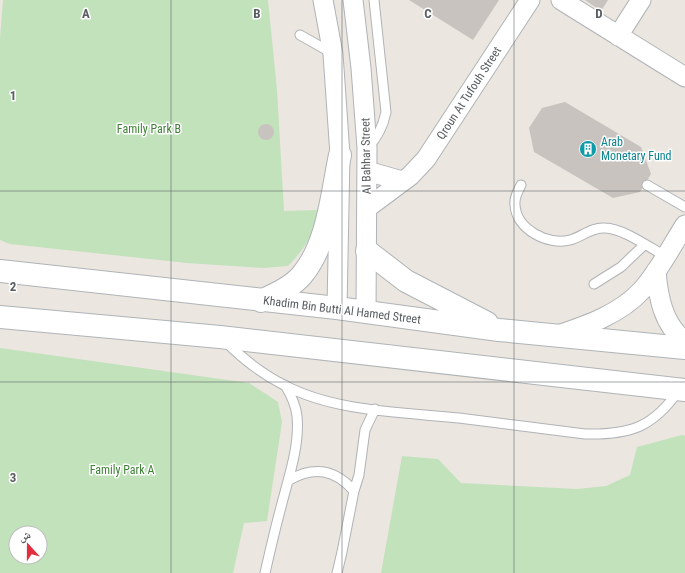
<svg xmlns="http://www.w3.org/2000/svg" width="685" height="573" viewBox="0 0 685 573" font-family="'Roboto Condensed','Noto Naskh Arabic',sans-serif">
	<rect width="100%" height="100%" fill="#ebe6df"/>
	<!-- green -->
	<path fill="#c2e2bc" fill-rule="evenodd" d="M3 0H268L277 90 284 211 317 210C316 214 317 219 316 223 312 238 299 255 288 266L263 268 187 263 10 244 0 240V38Z
		M0 348 249 383 278 402 282 422 267 521 244 523 233 573H0ZM16 533H40V557H16Z
		M682 435 685 436V573H381L402 456 438 459 461 483 577 489 606 486 630 475 637 447Z"/>
	<!-- building -->
	<path fill="#c8c3be" d="M409 0H499L473 40Z
		M585 0H608L601 11Z
		M565 102 641 147 651 174 640 192 613 198 534 152 529 128 542 108Z
		M258 132a8 8 0 1 1 16 0a8 8 0 1 1-16 0Z"/>
	<g fill="none" stroke-linecap="round" stroke-linejoin="round">
		<!-- lane casing -->
		<g stroke="#b0b3b7" stroke-width="11">
			<path id="lane" d="M300 35 332 53
				M368 147C378 137 383 127 386 112L374 0
				M521 185C518 191 514 197 515 205 516 229 548 246 570 240 582 237 591 227 605 228 622 228 649 247 665 256
				M647 185 685 207
				M594 284 621 267 644 245
				M226 342C243 359 262 374 284 385 335 412 402 412 459 418 501 423 543 429 585 434 629 435 653 428 679 390
				M289 480C314 466 335 469 354 491
				M265 573C270 551 275 529 281 507 288 479 300 446 297 416 296 405 291 395 285 385
				M337 573 342 552 354 491 359 475 365 430 375 409"/>
		</g>
		<!-- street casing -->
		<g stroke="#b0b3b7" stroke-width="21">
			<path id="street" d="M323 0 333 54 340 155 337 308
				M353 0 361 68 367 148 366 312
				M561 0 685 77
				M618 36 641 0
				M367 171 402 181
				M367 208 410 176 426 159 530 0
				M656 271C658 296 663 325 685 341
				M558 335C588 325 620 314 642 290 659 271 671 247 685 225"/>
		</g>
		<!-- secondary casing -->
		<g stroke="#afb4b7" stroke-width="24">
			<path id="secondary" d="M367 251 406 281 487 323
				M0 271 337 308 499 330 685 348
				M261 301C276 294 292 287 302 275 328 244 332 193 340 155
				M0 317 220 337 685 390"/>
		</g>
		<!-- lane -->
		<use href="#lane" stroke="#fff" stroke-width="9"/>
		<!-- street -->
		<use href="#street" stroke="#fff" stroke-width="19"/>
		<!-- secondary -->
		<use href="#secondary" stroke="#fff" stroke-width="22"/>
	</g>
	<!-- grid -->
	<path fill="none" stroke="#585d60" stroke-width="1" stroke-opacity="0.55" d="M171 0V573M342 0V573M514 0V573M0 191H685M0 382H685"/>
	<!-- icons -->
	<defs>
		<g id="building-disc" transform="scale(0.9)"><circle r="9.5" fill="#0f9aa8" stroke="#fff"/><path d="M-4-6H4V6H1V3H-1V6H-4ZM-2.5-4.3h1.7v1.8h-1.7ZM.8-4.3h1.7v1.8H.8ZM-2.5-1h1.7V.8h-1.7ZM.8-1h1.7V.8H.8Z" fill="#fff"/></g>
	</defs>
	<g fill-rule="evenodd">
		<use href="#building-disc" x="588" y="149"/>
	</g>
	<g text-anchor="middle" dominant-baseline="central" stroke-width="3" stroke-linejoin="round" paint-order="stroke">
		<!-- street labels -->
		<g font-size="12" fill="#585d60" stroke="#fff">
			<text transform="translate(469 93) rotate(-57)">Qroun At Tufouh Street</text>
			<text transform="translate(366 156) rotate(-91)">Al Bahhar Street</text>
			<text transform="translate(342 310) rotate(7)">Khadim Bin Butti Al Hamed Street</text>
		</g>
		<!-- park labels -->
		<g font-size="12" fill="#3f8037" stroke="#fff">
			<text x="149" y="129">Family Park B</text>
			<text x="122" y="470">Family Park A</text>
		</g>
		<!-- culture labels -->
		<g font-size="12" fill="#0d838f" stroke="#fff" text-anchor="start">
			<text x="601" y="142">Arab<tspan x="601" dy="14">Monetary Fund</tspan></text>
		</g>
	</g>
	<g font-size="13" text-anchor="middle" font-weight="bold" fill="#585d60" stroke="#fff" stroke-width="3" stroke-linejoin="round" paint-order="stroke">
		<text x="86" y="18">A</text>
		<text x="257" y="18">B</text>
		<text x="428" y="18">C</text>
		<text x="599" y="18">D</text>
		<text x="13" y="100">1</text>
		<text x="13" y="291">2</text>
		<text x="13" y="482">3</text>
	</g>
	<!-- north arrow -->
	<g transform="translate(28 545) rotate(339)"><circle r="19" fill="#ffffff" stroke="#bcbebf"/>
	<path d="M0-3L7 15L0 10L-7 15Z" fill="#e12f3d"/>
	<text y="-6" font-size="11" font-weight="bold" text-anchor="middle" fill="#585d60">ش</text>
	</g>
</svg>
